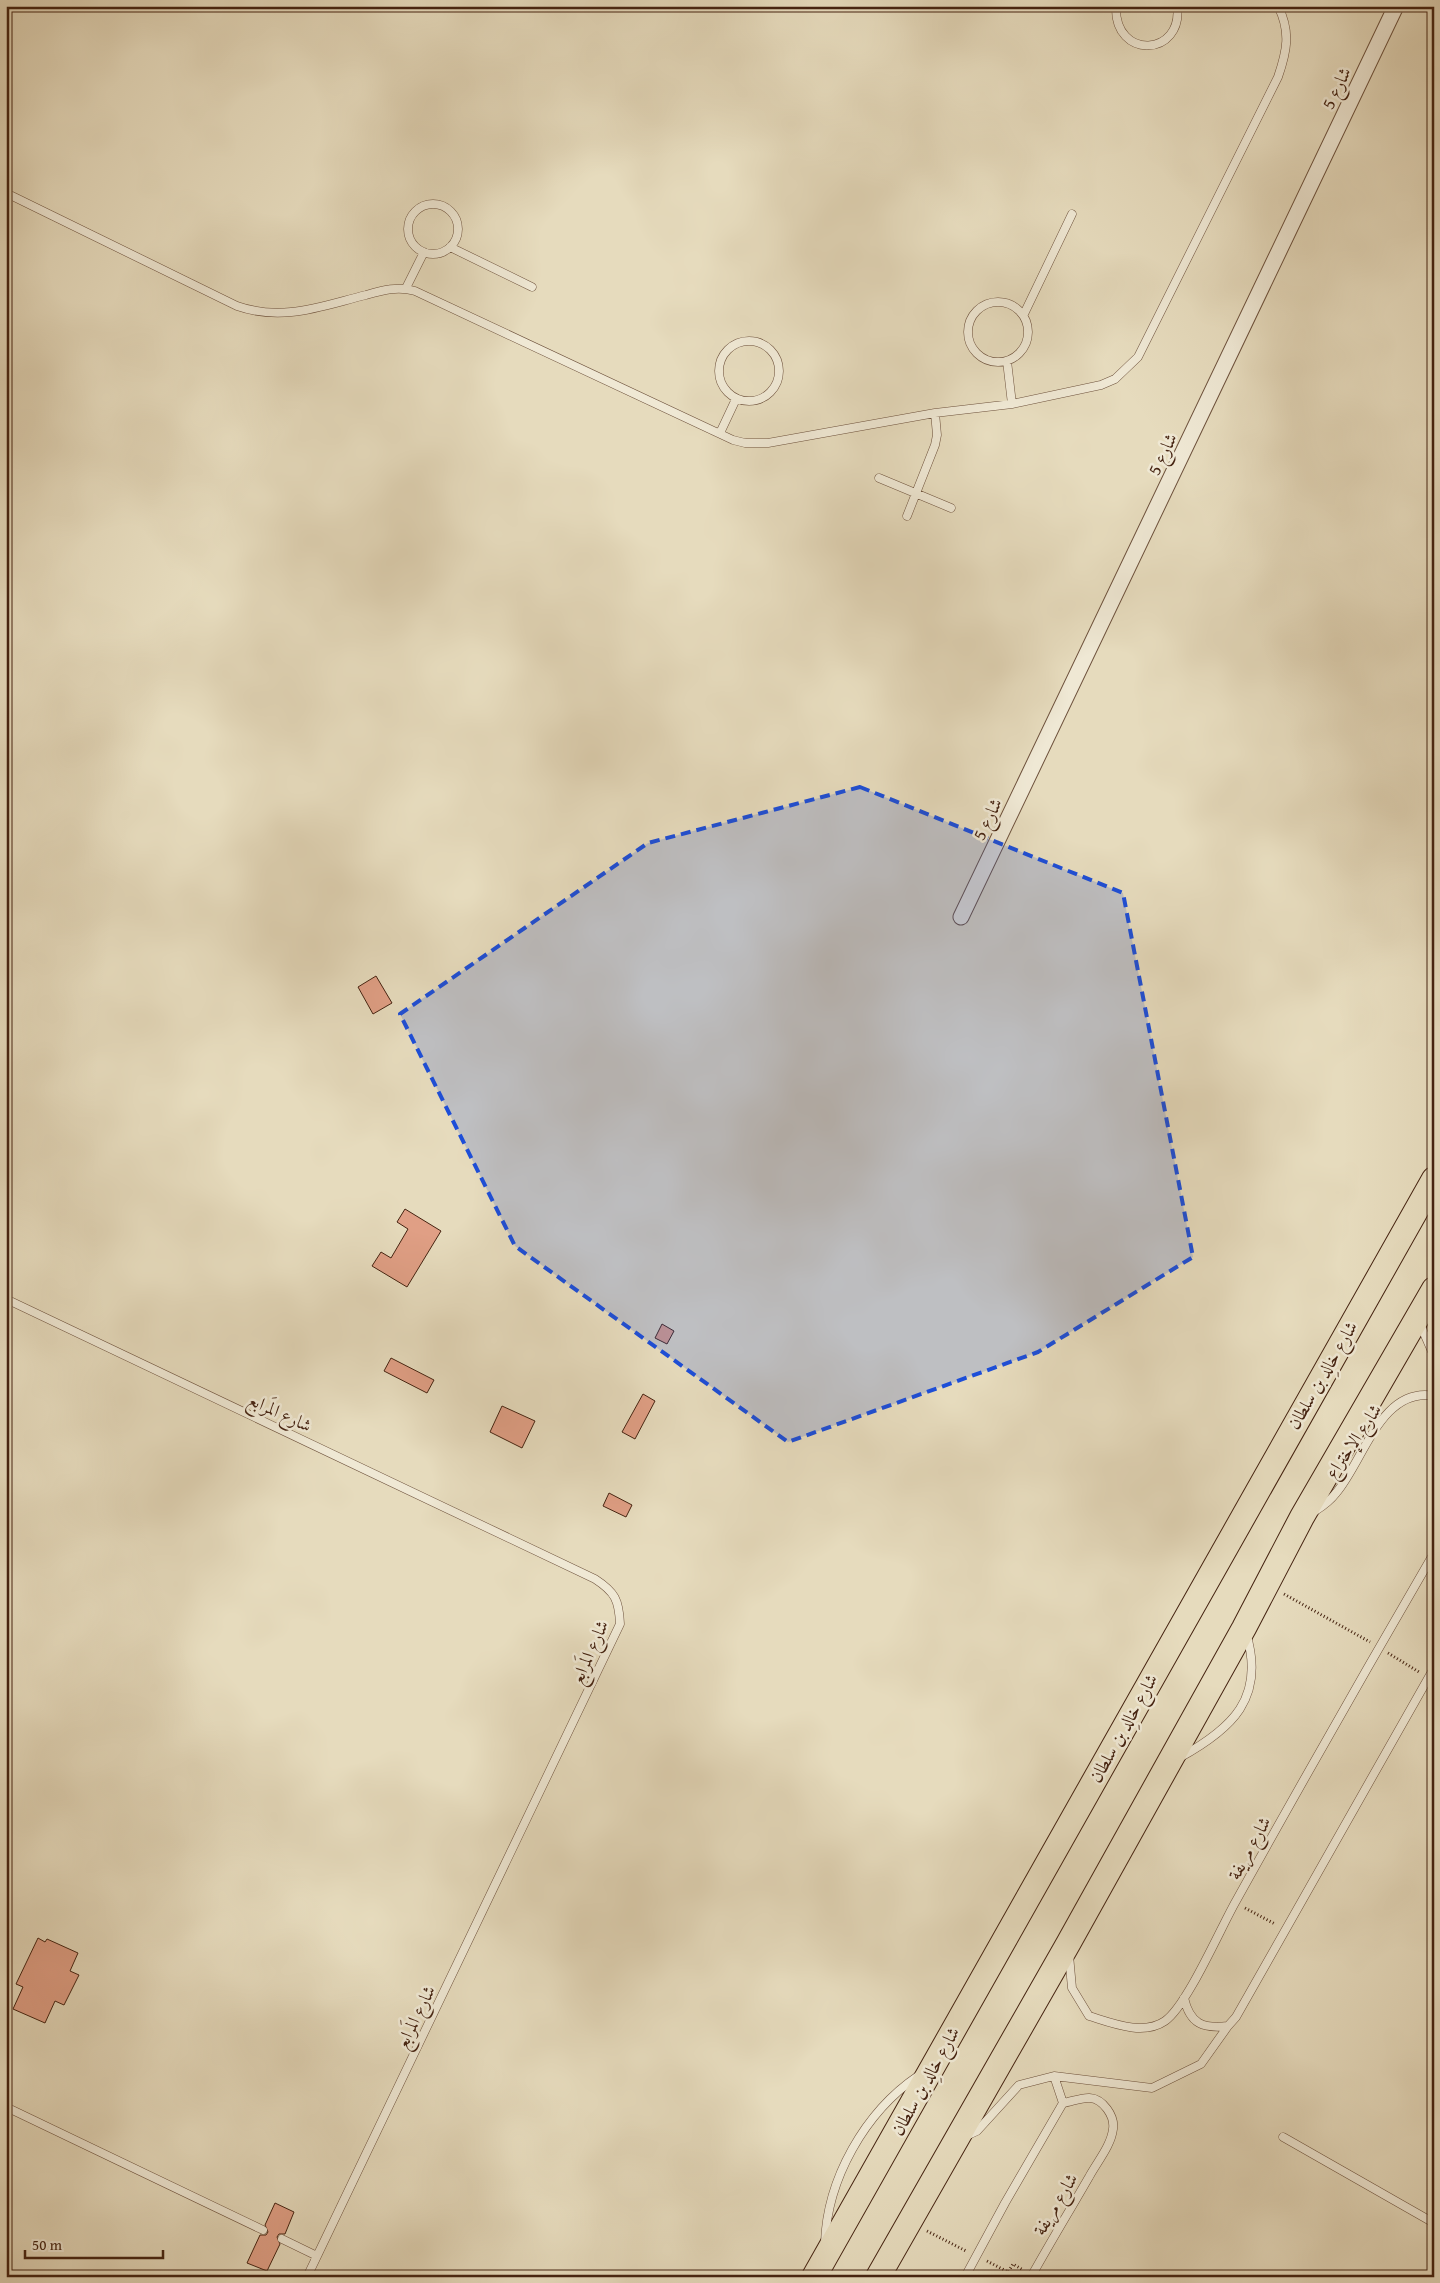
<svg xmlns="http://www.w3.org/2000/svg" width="1440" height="2283" viewBox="0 0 1440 2283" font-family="'Gentium Book Plus',Amiri,serif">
	<rect width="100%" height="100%" fill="#e6dbbd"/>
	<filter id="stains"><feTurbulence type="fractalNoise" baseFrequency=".004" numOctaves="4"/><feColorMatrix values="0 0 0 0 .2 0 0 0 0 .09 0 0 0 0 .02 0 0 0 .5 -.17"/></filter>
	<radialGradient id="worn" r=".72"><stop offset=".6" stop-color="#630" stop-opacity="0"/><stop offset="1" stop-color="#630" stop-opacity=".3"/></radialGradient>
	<!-- building -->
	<path fill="#e09f85" stroke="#452311" d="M376 976 392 1003 373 1014 358 987Z
		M405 1209 441 1231 407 1287 372 1266 381 1252 391 1258 408 1229 397 1222Z
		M662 1324 674 1331 667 1344 655 1338Z
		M391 1358 434 1380 427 1393 384 1371Z
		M643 1394 655 1401 635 1439 622 1432Z
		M502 1406 535 1421 522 1448 490 1432Z
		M609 1493 632 1505 626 1517 603 1506Z
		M38 1938 45 1942 47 1939 78 1953 70 1971 79 1975 64 2005 55 2001 45 2023 13 2009 23 1987 16 1984Z
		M275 2203 294 2212 285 2234H279L277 2237 280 2244 267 2271 247 2263 260 2235H266L268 2232 265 2225Z"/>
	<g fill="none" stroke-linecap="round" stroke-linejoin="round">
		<!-- service casing -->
		<g stroke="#6d513c" stroke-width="9">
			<path id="service" d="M1116 6C1114 61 1184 56 1177 6
				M6 193 237 306C283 322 321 306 366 295 383 290 398 286 415 291L733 440 745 443H768L935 413 1012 404 1101 385 1115 379 1138 357 1278 77C1287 51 1291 32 1278 6
				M408 229a25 25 0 1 1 50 0a25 25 0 1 1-50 0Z
				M450 247 532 287
				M406 288 424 252
				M968 332a30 30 0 1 1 60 0a30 30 0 1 1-60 0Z
				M1024 314 1072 214
				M719 371a30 30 0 1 1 60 0a30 30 0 1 1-60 0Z
				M1007 361 1012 404
				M720 433 736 399
				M879 478 951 508
				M907 516 935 445 937 435 935 413
				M6 1299 595 1579C615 1592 619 1600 620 1624L307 2277
				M1420 1324 1434 1356
				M1315 1511C1323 1506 1330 1501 1336 1493 1363 1462 1381 1386 1434 1396
				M1179 1758C1232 1729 1266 1698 1246 1633
				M1069 1955 1072 1988 1089 2016C1112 2023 1143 2036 1165 2021 1187 2006 1221 1927 1236 1901 1301 1784 1367 1668 1434 1553
				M1184 1998C1190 2024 1203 2029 1228 2026L1236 2017 1434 1668
				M6 2107 263 2230
				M966 2136 977 2131 1019 2085 1054 2076 1152 2088 1201 2064 1228 2026
				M1283 2137 1434 2223
				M282 2239 317 2256
				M825 2243C827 2179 865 2112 918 2076
				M965 2277 1005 2203 1063 2103 1054 2076
				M1031 2277C1050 2243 1070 2210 1089 2177 1097 2162 1111 2146 1113 2129 1115 2116 1103 2099 1090 2098 1082 2097 1071 2102 1063 2103"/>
		</g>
		<!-- minor casing -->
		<g stroke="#6d513c" stroke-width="17">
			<path id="minor" d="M961 917 1396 6"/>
		</g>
		<!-- primary casing -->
		<g stroke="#452311" stroke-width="26">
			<path id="primary" d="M814 2277 1434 1179
				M878 2277 1068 1944 1244 1628 1302 1517 1434 1289"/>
		</g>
		<!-- path -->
		<path stroke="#452311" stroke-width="3" stroke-dasharray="1 2.5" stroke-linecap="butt" d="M1284 1594 1370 1642
			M1388 1653 1419 1672
			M1245 1908 1275 1924
			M927 2231 966 2251
			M987 2261 1008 2272 1013 2264 1023 2270"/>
		<!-- service -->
		<use href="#service" stroke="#efe8d4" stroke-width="8"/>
		<!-- minor -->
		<use href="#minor" stroke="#efe8d4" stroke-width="15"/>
		<!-- primary -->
		<use href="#primary" stroke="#e6dbbd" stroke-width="24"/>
	</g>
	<!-- marked area -->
	<path fill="#1d4ed8" fill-opacity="0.2" stroke="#1d4ed8" stroke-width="4" stroke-dasharray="10 6" stroke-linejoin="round" d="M860 787 1123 893 1193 1257 1038 1352 788 1442 515 1246 400 1014 648 843Z"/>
	<g text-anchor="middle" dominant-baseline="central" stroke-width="5" stroke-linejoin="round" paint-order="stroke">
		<!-- street labels -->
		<g font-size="18" fill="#452311" stroke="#efe8d4">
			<text transform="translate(1336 88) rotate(-64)">شارع 5</text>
			<text transform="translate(1162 454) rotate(-64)">شارع 5</text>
			<text transform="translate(987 819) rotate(-64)">شارع 5</text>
			<text transform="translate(1322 1375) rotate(-60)">شارع خالِد بن سلطان</text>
			<text transform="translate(280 1412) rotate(25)">شارع المَرابع</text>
			<text transform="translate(1353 1441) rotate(-56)">شارع الإختراع</text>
			<text transform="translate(589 1652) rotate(-66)">شارع المَرابع</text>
			<text transform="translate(1123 1728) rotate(-61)">شارع خالِد بن سلطان</text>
			<text transform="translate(1249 1848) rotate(-61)">شارع مريفة</text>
			<text transform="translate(415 2017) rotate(-64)">شارع المَرابع</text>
			<text transform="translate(925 2081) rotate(-61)">شارع خالِد بن سلطان</text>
			<text transform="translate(1055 2204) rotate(-59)">شارع مريفة</text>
		</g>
	</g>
	<!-- margin -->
	<rect width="1440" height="2283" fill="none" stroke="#e6dbbd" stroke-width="25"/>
	<rect x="8" y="8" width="1425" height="2268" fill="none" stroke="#452311" stroke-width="2.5"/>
	<rect x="12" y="12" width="1415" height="2258" fill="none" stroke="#452311"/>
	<!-- scale -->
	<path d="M25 2250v8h138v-8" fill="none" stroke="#452311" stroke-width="2.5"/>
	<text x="32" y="2250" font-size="15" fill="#452311" stroke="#efe8d4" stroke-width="4" paint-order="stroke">50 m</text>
	<rect width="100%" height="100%" filter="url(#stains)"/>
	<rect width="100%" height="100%" fill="url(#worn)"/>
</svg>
